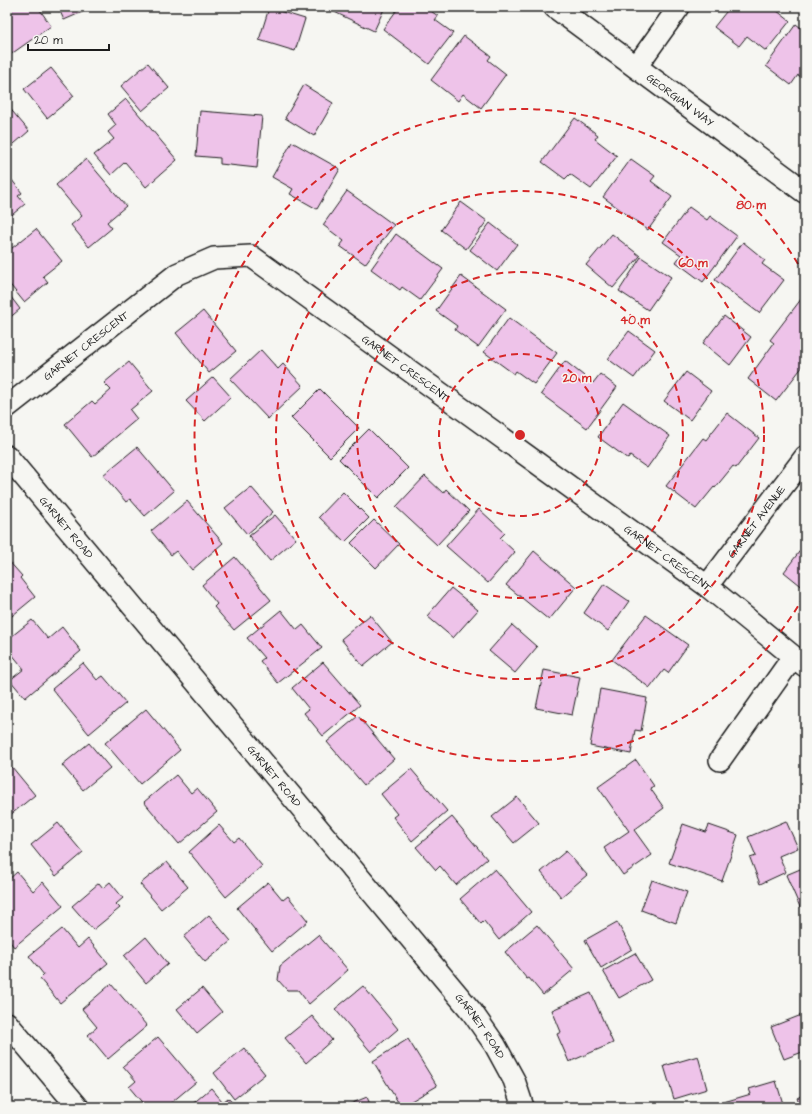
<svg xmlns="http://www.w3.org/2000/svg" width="812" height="1114" viewBox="0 0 812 1114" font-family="'Architects Daughter',sans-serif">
	<rect width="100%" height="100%" fill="#f6f6f2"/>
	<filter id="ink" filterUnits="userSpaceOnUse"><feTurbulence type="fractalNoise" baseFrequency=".025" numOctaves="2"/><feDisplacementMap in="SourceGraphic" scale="8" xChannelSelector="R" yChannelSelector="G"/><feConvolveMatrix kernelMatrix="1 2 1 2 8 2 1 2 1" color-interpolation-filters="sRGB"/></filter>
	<g filter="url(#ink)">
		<!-- building -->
		<path fill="#eec3e9" stroke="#1c1c1c" d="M7 7H38L51 26 7 57Z
			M58 7H94L64 20Z
			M324 7H385L374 31Z
			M399 7H425L438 16 435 20 453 33 429 64 383 29Z
			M730 7H772L790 21 766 51 747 36 739 46 714 27Z
			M269 8 305 19 295 51 259 40Z
			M796 24 805 31V80L798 75 791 85 766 66Z
			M464 36 491 56 488 60 506 74 481 108 463 94 458 101 431 80Z
			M148 63 169 88 142 111 121 86Z
			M51 68 74 96 47 118 24 89Z
			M304 85 333 103 314 136 285 118Z
			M126 99 177 160 146 187 125 162 111 175 94 155 114 139 108 132 116 125 108 114Z
			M7 105 29 131 7 150Z
			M200 111 262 116 257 168 220 164V158L196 156Z
			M575 118 598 135 595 139 617 156 591 189 570 174 565 179 542 162Z
			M292 142 340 169 317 209 290 194 293 189 272 177Z
			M86 159 126 206 107 222 112 228 89 247 71 225 82 216 56 185Z
			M631 159 655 176 651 181 672 197 648 230 603 197Z
			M8 175 22 193 18 196 25 204 7 219Z
			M347 191 394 225 365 264 340 246 344 241 323 225Z
			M461 202 487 221 466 249 441 230Z
			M689 207 707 220 710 216 737 236 703 282 676 262 681 255 663 242Z
			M490 223 517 244 497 271 470 250Z
			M36 229 62 261 43 276 48 282 24 302 7 281V252Z
			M396 234 443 269 420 300 402 287 400 290 371 269Z
			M612 234 640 256 613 288 586 265Z
			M743 242 765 260 762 264 784 280 759 313 715 280Z
			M641 257 671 277 648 310 619 291Z
			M461 276 506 309 478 347 455 330 457 326 436 311Z
			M7 292 20 309 7 320Z
			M805 294V367L803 366 776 401 748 379 774 343 770 340Z
			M203 311 236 351 209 373 176 333Z
			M724 316 751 337 730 365 703 343Z
			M509 318 557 353 534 384 516 371 514 374 484 352Z
			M629 331 655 350 634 378 608 359Z
			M261 350 278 369 283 364 303 386 268 419 230 379Z
			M565 361 593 383 600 374 617 387 587 428 541 394Z
			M129 362 153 391 130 410 137 419 92 457 65 424 92 401 95 404 111 390 104 383Z
			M686 372 711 391 690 420 664 401Z
			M213 377 231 397 205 421 186 401Z
			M320 389 359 428 330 457 291 418Z
			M623 402 670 436 647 468 630 456 628 459 598 437Z
			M727 413 759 438 736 468 733 466 715 488 714 487 696 509 666 486 703 438 706 440Z
			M369 429 408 468 378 498 339 459Z
			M137 447 174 491 145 516 130 499 126 502 103 475Z
			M425 476 443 493 446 489 469 511 437 545 396 507Z
			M251 487 273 512 247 534 225 508Z
			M343 492 369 518 345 542 319 517Z
			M187 501 223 543 192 570 176 551 171 555 151 531Z
			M479 509 505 533 500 538 515 552 488 583 446 546Z
			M275 515 296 539 270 561 249 536Z
			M374 520 399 544 376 568 351 543Z
			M805 544V589L784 572Z
			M534 551 576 587 549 620 506 585Z
			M235 557 271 600 234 630 214 607 217 604 202 585Z
			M7 559 22 576 20 578 35 597 7 620Z
			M604 584 629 601 608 631 584 613Z
			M451 588 478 610 453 638 427 616Z
			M281 610 297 630 303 625 322 648 278 683 260 661 264 658 247 638Z
			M370 615 392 642 363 666 341 639Z
			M646 615 688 645 668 673 664 670 650 688 612 660Z
			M32 620 48 639 62 627 81 651 25 698 10 680 24 669 7 648V640Z
			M512 625 537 647 515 673 489 651Z
			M323 662 360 705 323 736 304 713 309 709 292 688Z
			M83 663 97 680 103 676 126 703 89 734 52 689Z
			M544 670 580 677 572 715 536 708Z
			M600 689 647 698 641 731 635 730 631 754 590 746Z
			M146 709 180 750 140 784 105 743Z
			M358 716 394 759 364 785 327 742Z
			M89 743 110 768 83 790 62 765Z
			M636 760 654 786 650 788 664 808 634 830 652 855 623 875 604 848 629 831 598 787Z
			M12 767 35 795 9 816 7 813V772Z
			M411 769 447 811 412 841 393 817 397 814 381 794Z
			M176 775 191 793 197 788 217 812 179 844 144 802Z
			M517 797 539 823 514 843 492 817Z
			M452 817 487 859 456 885 440 866 436 870 416 847Z
			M786 821 798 848 779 856 786 872 760 884 750 858 756 856 748 837Z
			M58 823 83 853 56 876 31 845Z
			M683 824 706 832 709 825 738 835 722 881 669 863Z
			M219 825 234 842 239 838 262 866 226 897 189 852Z
			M566 851 587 875 561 897 541 872Z
			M167 862 188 887 161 909 140 884Z
			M805 867V905L800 907 786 875Z
			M495 869 531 912 499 940 484 921 481 924 460 899Z
			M17 872 33 891 43 882 63 906 14 947 7 938V881Z
			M652 880 687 892 676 923 641 910Z
			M110 882 123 898 116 904 120 908 93 930 72 906 99 883 103 888Z
			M268 882 283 900 288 896 308 921 272 951 237 908Z
			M209 915 231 941 205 962 184 937Z
			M617 922 632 949 601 968 585 940Z
			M537 925 574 969 543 995 529 978 527 979 505 952Z
			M62 929 78 948 88 939 108 963 60 1003 40 979 44 975 29 956Z
			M318 935 348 970 309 1004 298 990H287L278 980 280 966Z
			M146 937 168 964 146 983 124 956Z
			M635 953 651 980 619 998 603 971Z
			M111 984 147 1026 108 1059 88 1035 97 1027 82 1009Z
			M363 986 398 1029 371 1052 335 1009Z
			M202 988 222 1012 197 1033 177 1009Z
			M591 993 613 1043 569 1062 557 1034 561 1032 552 1010Z
			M804 1014 805 1051 784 1059 771 1027Z
			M312 1016 332 1040 306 1063 285 1038Z
			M158 1037 196 1082 166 1107H146L129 1087 136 1081 123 1066Z
			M408 1039 437 1086 401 1107 373 1061Z
			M244 1048 265 1074 234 1099 214 1073Z
			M698 1056 707 1089 674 1099 664 1066Z
			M776 1081 784 1107H718L717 1104 751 1094 749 1089Z
			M211 1088 223 1102 228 1098 236 1107H189Z
			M805 1094V1107H802L797 1098Z
			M367 1097 371 1107H343Z"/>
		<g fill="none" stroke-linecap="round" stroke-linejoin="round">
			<!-- street casing -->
			<g stroke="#1c1c1c" stroke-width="24">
				<g id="street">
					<path d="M636 67 679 7"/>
					<path id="s1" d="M7 407 177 274 214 258 251 256 707 586 805 666"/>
					<path id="s2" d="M7 456 472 1012 495 1045 514 1080 523 1107"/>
					<path id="s3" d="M707 586 805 457"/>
					<path d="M720 760 793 657"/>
					<path d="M7 1023 78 1107"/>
				</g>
			</g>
			<!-- secondary casing -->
			<g stroke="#1c1c1c" stroke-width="25">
				<g id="secondary">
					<path id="s4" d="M555 7 805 192"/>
				</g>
			</g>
			<!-- street -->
			<use href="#street" stroke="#f6f6f2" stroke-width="21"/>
			<!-- secondary -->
			<use href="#secondary" stroke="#f6f6f2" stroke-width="22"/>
		</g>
	</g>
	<!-- distance rings -->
	<g fill="none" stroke="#d62828" stroke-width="2" stroke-dasharray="7 5">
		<circle cx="520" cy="435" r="81"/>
		<circle cx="520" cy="435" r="163"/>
		<circle cx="520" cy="435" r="244"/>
		<path d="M804 596A326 326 0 1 1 804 274"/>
	</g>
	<g text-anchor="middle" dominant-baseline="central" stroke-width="3" stroke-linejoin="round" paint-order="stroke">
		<!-- street labels -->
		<g font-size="11" fill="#1c1c1c" stroke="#f6f6f2">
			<text stroke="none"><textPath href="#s4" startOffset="156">GEORGIAN WAY</textPath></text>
			<text stroke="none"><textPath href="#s1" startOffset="100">GARNET CRESCENT</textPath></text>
			<text stroke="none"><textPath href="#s1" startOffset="484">GARNET CRESCENT</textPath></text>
			<text stroke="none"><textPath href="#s3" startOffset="81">GARNET AVENUE</textPath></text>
			<text stroke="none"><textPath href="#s2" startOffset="93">GARNET ROAD</textPath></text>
			<text stroke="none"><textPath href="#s1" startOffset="808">GARNET CRESCENT</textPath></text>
			<text stroke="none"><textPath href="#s2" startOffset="417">GARNET ROAD</textPath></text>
			<text stroke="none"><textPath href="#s2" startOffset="741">GARNET ROAD</textPath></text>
		</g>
	</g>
	<circle cx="520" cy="435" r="6" fill="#d62828" stroke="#f6f6f2" stroke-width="2"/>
	<g font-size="12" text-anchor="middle" font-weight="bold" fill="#d62828" stroke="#f6f6f2" stroke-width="3" stroke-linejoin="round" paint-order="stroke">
		<text x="751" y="209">80 m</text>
		<text x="693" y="267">60 m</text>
		<text x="635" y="324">40 m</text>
		<text x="577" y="382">20 m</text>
	</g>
	<!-- margin -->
	<rect width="812" height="1114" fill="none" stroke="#f6f6f2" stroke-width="24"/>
	<rect x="12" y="12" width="788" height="1090" fill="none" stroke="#1c1c1c" stroke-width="1.5" filter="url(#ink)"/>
	<!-- scale -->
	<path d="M28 44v6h81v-6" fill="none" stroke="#1c1c1c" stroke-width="2"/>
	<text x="34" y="44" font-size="12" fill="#1c1c1c" stroke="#f6f6f2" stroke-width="3" paint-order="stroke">20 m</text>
</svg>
